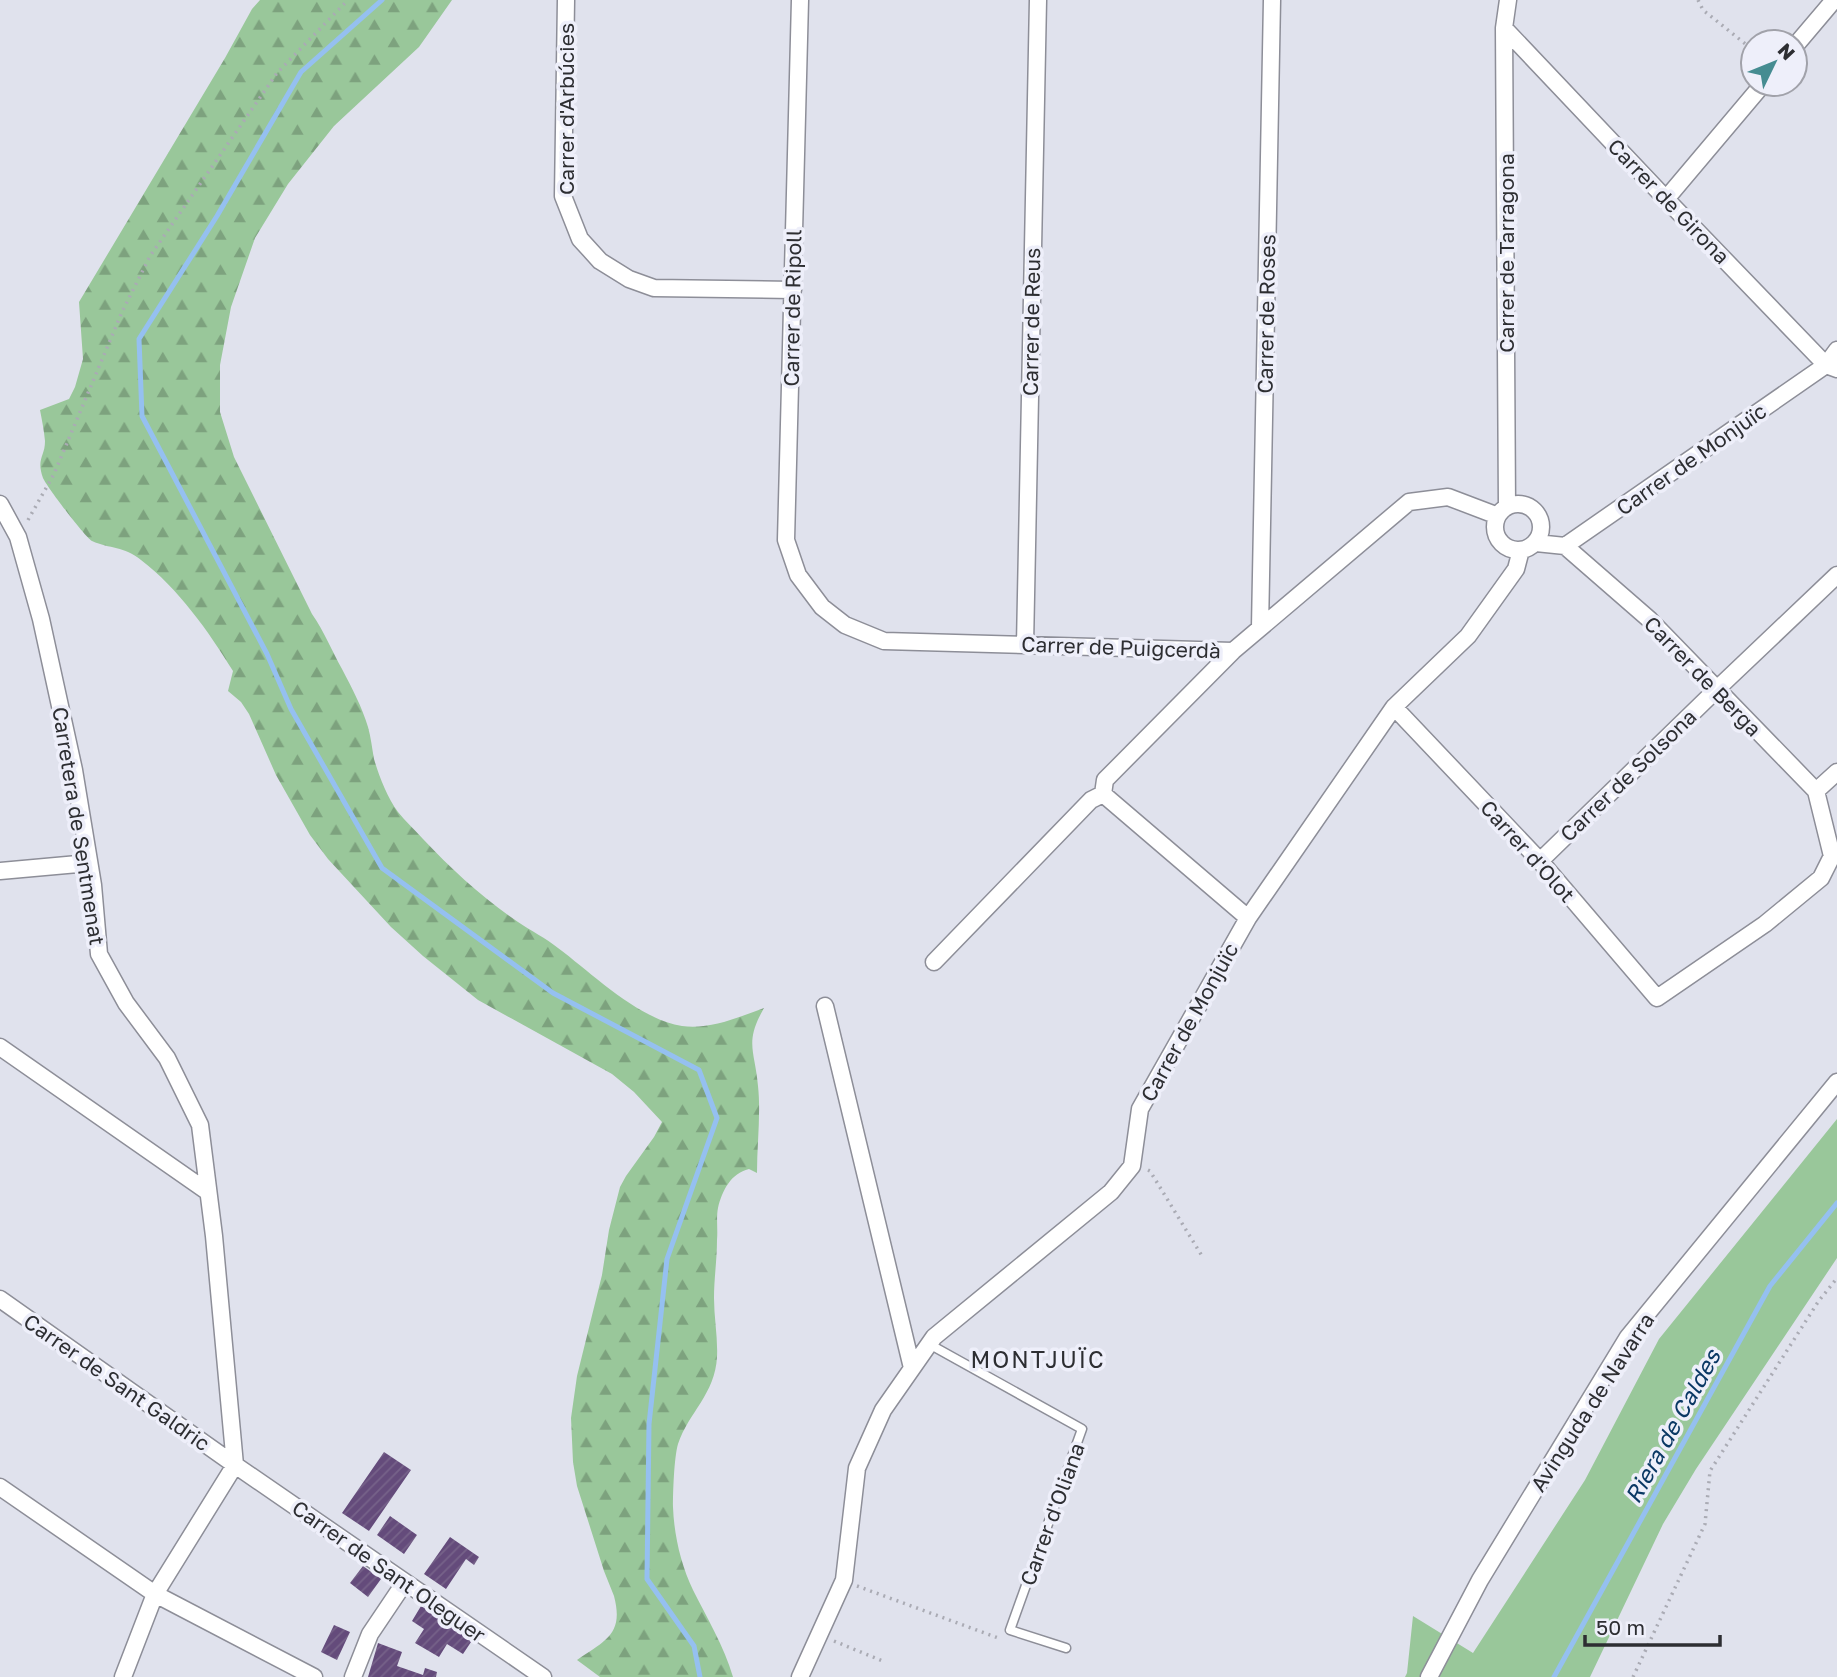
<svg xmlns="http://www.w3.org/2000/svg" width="1837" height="1677" viewBox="0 0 1837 1677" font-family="'Golos Text',sans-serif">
	<defs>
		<pattern id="forest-firs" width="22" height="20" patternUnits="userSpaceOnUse" patternTransform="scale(1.75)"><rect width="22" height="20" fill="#99c79a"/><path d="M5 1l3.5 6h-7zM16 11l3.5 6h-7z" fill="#7da27e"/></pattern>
		<pattern id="building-hatch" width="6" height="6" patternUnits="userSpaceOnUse" patternTransform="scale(1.75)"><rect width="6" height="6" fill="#644b7b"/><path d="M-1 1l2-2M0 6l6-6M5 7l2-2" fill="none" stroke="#766289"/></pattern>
	</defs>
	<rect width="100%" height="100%" fill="#e0e2ed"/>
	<!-- green -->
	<path fill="#99c79a" d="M1837 1119V1258L1696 1469 1663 1524 1590 1677H1405L1407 1673 1413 1616 1473 1653 1585 1480 1659 1339Z"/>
	<!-- forest -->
	<path fill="url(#forest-firs)" d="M260 0H452L419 47 334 126 288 184 255 238 231 307 220 365V412L234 457 312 614C324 631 332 651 342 669 352 688 362 707 368 727 371 738 372 748 374 759 379 776 387 797 398 812 405 821 415 830 423 839 452 870 483 898 518 922 531 931 546 938 558 948 593 974 638 1019 682 1026 710 1030 739 1017 764 1008 744 1043 755 1050 758 1086 761 1114 757 1144 757 1173L749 1169C731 1173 722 1191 718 1208 716 1218 718 1229 717 1240 717 1259 714 1279 714 1298 714 1318 718 1338 717 1357 715 1394 689 1412 678 1444 674 1458 673 1492 673 1507 674 1535 681 1565 693 1590 707 1618 724 1646 733 1677H600L577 1660C606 1640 624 1634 614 1596L604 1571 577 1486 573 1462 571 1418 577 1376 602 1275 609 1230 620 1187 626 1176 654 1137 662 1122 634 1092 612 1074 478 1000 423 956 391 927 328 859 310 835 276 775 249 714 241 702 228 691 233 671C209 632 178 588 141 560 124 546 110 549 92 541 85 537 47 487 43 478 36 458 45 457 45 441 44 431 42 420 40 410L69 399 75 387 83 359 79 302 225 58 252 9Z"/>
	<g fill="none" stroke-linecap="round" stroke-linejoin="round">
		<!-- stream -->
		<path stroke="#95c0f0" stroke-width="5" d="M382 0 301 72 217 216 139 339 142 416 267 654 291 709 382 868 553 993 699 1070 717 1118 667 1259 649 1424 647 1579 694 1646 700 1677
			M1554 1677 1770 1286 1837 1203"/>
	</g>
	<!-- building -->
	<path fill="url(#building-hatch)" d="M384 1452 411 1470 369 1531 342 1513Z
		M390 1516 417 1535 404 1554 377 1535Z
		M450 1537 479 1557 474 1565 466 1559 446 1589 424 1574Z
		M363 1566 381 1579 368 1597 350 1583Z
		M421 1606 473 1639 463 1654 447 1644 439 1657 415 1643 424 1629 412 1621Z
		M334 1625 350 1632 337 1660 321 1652Z
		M378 1643 402 1652 397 1666 423 1675 425 1668 437 1672 436 1677H368Z"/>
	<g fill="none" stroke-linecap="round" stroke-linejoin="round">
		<!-- service casing -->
		<g stroke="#8d8e98" stroke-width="11">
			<path id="service" d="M929 1344 1082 1429 1010 1630 1066 1648"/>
		</g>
		<!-- minor casing -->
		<g stroke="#8d8e98" stroke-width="19">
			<path id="minor" d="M566 0 563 196 580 239 600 261 629 279 654 288 793 290
				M800 0 786 540 798 575 822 607 845 625 884 641 1233 651 1409 502 1448 497 1498 516
				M1504 28 1666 199 1826 365 1837 369
				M1795 46 1834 0
				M1666 199 1763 84
				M1495 527a23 23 0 1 1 46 0a23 23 0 1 1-46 0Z
				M0 504 18 537 41 619 74 770 93 885 99 954 126 1003 167 1058 200 1125 214 1236 235 1465
				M1507 507 1504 28 1508 0
				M1536 543 1565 546 1826 365 1837 350
				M1565 546 1650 620 1816 791
				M1260 628 1272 0
				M1025 645 1038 0
				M1233 651 1105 780 1103 794 1248 918
				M1394 707 1540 861 1657 998 1765 924 1821 878 1832 856 1816 791
				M1816 791 1837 772
				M1540 861 1717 689 1837 575
				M0 871 89 863
				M934 962 1091 800 1103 794
				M825 1006 912 1368
				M0 1047 208 1192
				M0 1299 235 1465 543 1677
				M0 1487 155 1594 314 1677
				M123 1677 155 1594 235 1465
				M353 1677 370 1634 405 1582
				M800 1677 844 1580 857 1468 883 1410 934 1337 1111 1192 1132 1166 1140 1109 1248 918 1394 707 1468 636 1516 569 1521 550
				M1429 1677 1480 1580 1628 1337 1837 1082"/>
		</g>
		<!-- path -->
		<path stroke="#aaabb4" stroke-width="3.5" stroke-dasharray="2 5" stroke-linecap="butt" d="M1698 0 1703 10 1753 50
			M28 520 54 474 122 312 150 256 277 73 348 0
			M1148 1170 1150 1171 1202 1256
			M857 1586 1001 1639
			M834 1641 885 1662
			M1633 1677 1705 1524 1710 1471 1818 1302 1837 1278"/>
		<!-- service -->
		<use href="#service" stroke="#fff" stroke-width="8"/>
		<!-- minor -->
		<use href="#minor" stroke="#fff" stroke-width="16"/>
	</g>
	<g text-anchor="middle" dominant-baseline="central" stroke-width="7" stroke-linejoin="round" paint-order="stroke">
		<!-- street labels -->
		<g font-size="21" fill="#2d2e32" stroke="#eeeffa">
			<text transform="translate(566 109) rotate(-90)">Carrer d'Arbúcies</text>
			<text transform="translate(1669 201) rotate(46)">Carrer de Girona</text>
			<text transform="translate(1506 253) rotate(-90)">Carrer de Tarragona</text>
			<text transform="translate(792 308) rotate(-89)">Carrer de Ripoll</text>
			<text transform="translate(1266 314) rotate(-89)">Carrer de Roses</text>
			<text transform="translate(1031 322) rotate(-89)">Carrer de Reus</text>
			<text transform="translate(1691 459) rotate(-35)">Carrer de Monjuïc</text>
			<text transform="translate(1121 647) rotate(2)">Carrer de Puigcerdà</text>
			<text transform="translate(1703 676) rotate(46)">Carrer de Berga</text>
			<text transform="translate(1628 775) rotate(-44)">Carrer de Solsona</text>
			<text transform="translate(79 826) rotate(81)">Carretera de Sentmenat</text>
			<text transform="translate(1528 851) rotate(48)">Carrer d'Olot</text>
			<text transform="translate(1189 1022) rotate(-61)">Carrer de Monjuïc</text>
			<text transform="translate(117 1382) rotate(35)">Carrer de Sant Galdric</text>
			<text transform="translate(1592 1402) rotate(-57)">Avinguda de Navarra</text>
			<text transform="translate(1052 1514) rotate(-70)">Carrer d'Oliana</text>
			<text transform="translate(389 1571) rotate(35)">Carrer de Sant Oleguer</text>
		</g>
		<!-- neighbourhood labels -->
		<g font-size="23" letter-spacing="2" fill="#2d2e32" stroke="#eeeffa">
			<text x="1038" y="1359">MONTJUÏC</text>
		</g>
		<!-- water labels -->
		<g font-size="23" font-style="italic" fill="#0a3864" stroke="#eeeffa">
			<text transform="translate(1672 1426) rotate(-61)">Riera de Caldes</text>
		</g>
	</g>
	<!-- north arrow -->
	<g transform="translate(1774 63) rotate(47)"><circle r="33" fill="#eeeffa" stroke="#a1a2aa" stroke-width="2"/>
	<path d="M0-5L12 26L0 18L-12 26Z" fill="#458c91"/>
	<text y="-10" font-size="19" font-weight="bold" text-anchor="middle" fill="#2d2e32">N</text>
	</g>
	<!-- scale -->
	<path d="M1585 1635v10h135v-10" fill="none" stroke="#2d2e32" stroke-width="3.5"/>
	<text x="1596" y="1635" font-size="21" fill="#2d2e32" stroke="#eeeffa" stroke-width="5" paint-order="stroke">50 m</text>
</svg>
